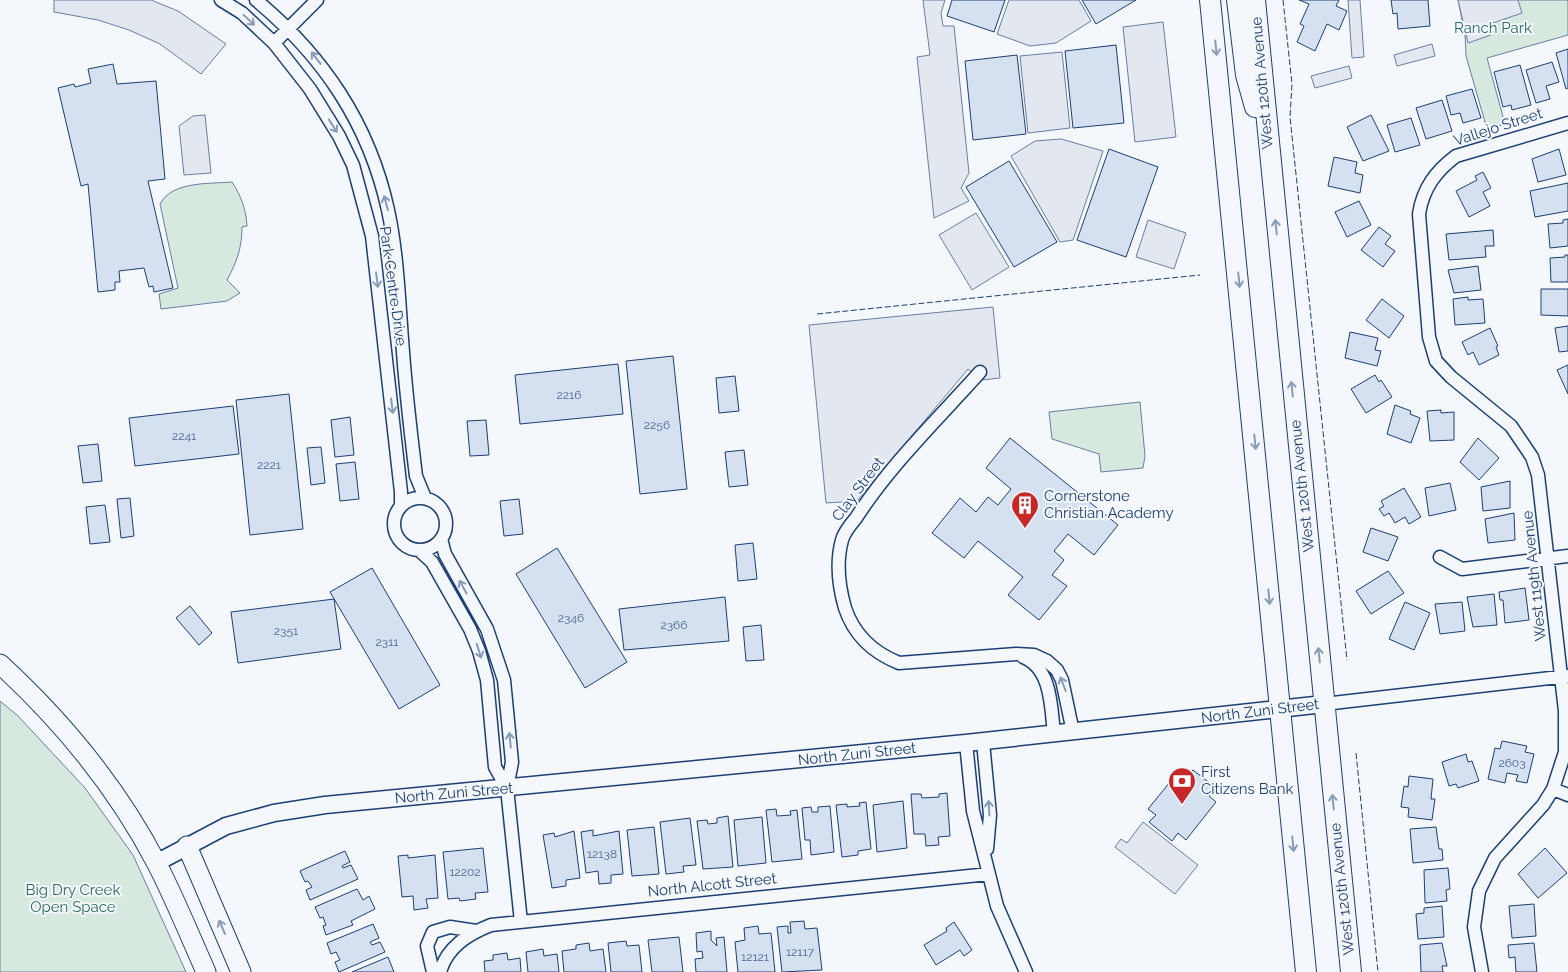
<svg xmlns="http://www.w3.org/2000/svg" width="1568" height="972" viewBox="0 0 1568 972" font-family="Raleway,sans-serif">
	<rect width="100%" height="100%" fill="#f4f7fb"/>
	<!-- green -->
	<path fill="#d7e8df" stroke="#687fa3" d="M1458 0H1568V35L1487 58 1505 124 1487 129 1466 56 1465 34Z
		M232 182C241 196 246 209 247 226L242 227C242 247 237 262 227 280L240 293 227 301 161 309 159 294 178 288 160 204C172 181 209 184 232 182Z
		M1140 402 1145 456 1143 468 1101 472 1099 454 1052 439 1049 412Z
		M0 701 18 716 85 788 133 855 186 972H0Z"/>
	<!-- parking -->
	<path fill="#e3e8f0" stroke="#687fa3" d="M54 0H151L178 11 226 44 201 74 160 44 129 30 98 20 54 12Z
		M923 0H945L941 13 943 26H954L969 173 961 188 969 201 934 218 917 57 930 55Z
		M1009 0H1079L1091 21 1056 43 1030 46 997 34Z
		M1348 0H1360L1364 57 1352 58Z
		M1458 0H1518L1522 13 1490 24 1491 35 1468 43Z
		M1163 22 1176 137 1135 142 1123 27Z
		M1432 44 1435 56 1397 66 1394 55Z
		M1062 52 1070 128 1028 133 1020 56Z
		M1349 66 1352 78 1315 88 1311 76Z
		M205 115 211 173 184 175 179 126 193 116Z
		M1061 139 1103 151 1073 240 1060 242 1011 156 1035 141Z
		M976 213 1009 267 972 290 939 235Z
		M1148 220 1186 233 1174 269 1136 257Z
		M993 307 1000 378 982 380 968 369 857 501 826 503 809 325Z
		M1143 822 1198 865 1175 894 1115 847 1121 839 1127 843Z"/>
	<!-- building -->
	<path fill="#d5e0f0" stroke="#1d3f73" d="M952 0H1005L994 32 947 16Z
		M1082 0H1136L1096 24Z
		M1299 0H1339L1336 6 1347 11 1339 30 1327 24 1315 51 1297 42 1304 26 1300 24 1309 4Z
		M1391 0H1428L1430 26 1398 29 1397 13 1393 14Z
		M1116 45 1124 123 1073 128 1065 51Z
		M1568 49V88L1566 89 1556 53Z
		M1017 55 1026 134 973 140 965 61Z
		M1552 62 1559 82 1546 86 1550 99 1536 103 1526 70Z
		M113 64 117 84 156 81 165 179 148 181 173 288 154 292 153 286 149 287 144 268 119 271 120 282H115V290L98 292 88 184 81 186 58 88 74 84 75 87 91 83 88 69Z
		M1520 65 1531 105 1512 110 1511 105 1503 107 1494 72Z
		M1472 89 1481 118 1463 123 1460 113 1451 115 1446 96Z
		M1442 100 1452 131 1426 139 1416 108Z
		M1371 115 1389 151 1363 161 1347 127Z
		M1411 118 1420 145 1395 152 1387 125Z
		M1109 149 1158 167 1126 257 1077 240Z
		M1559 149 1566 175 1538 182 1532 159Z
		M1334 157 1357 162 1355 173 1363 175 1360 193 1328 186Z
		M1009 161 1057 242 1014 267 966 187Z
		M1483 172 1491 188 1483 192 1490 206 1469 217 1456 191 1477 180 1475 176Z
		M1568 183V211L1535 217 1530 191Z
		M1359 201 1371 225 1347 237 1335 212Z
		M1568 219V246L1550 248 1548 224 1563 223V220Z
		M1379 227 1391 236 1385 244 1395 251 1383 267 1361 250Z
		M1493 230 1494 246H1485L1486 257 1449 260 1446 234Z
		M1565 255H1568V282H1551L1550 258 1565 257Z
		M1478 266 1481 290 1454 293 1448 270Z
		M1541 289H1568V316L1541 315Z
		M1468 297V300L1483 299 1485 323 1455 325 1453 299Z
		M1382 299 1404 316 1389 338 1366 320Z
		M1568 326V351L1559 352 1555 328Z
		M1490 328 1498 346 1496 347 1499 355 1479 365 1473 352 1468 355 1462 342Z
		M1350 332 1378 338 1375 350 1381 351 1377 366 1345 358Z
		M673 356 687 489 640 494 626 361Z
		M618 364 623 414 520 424 515 375Z
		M1568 365V394L1557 370Z
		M1375 375 1379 382 1381 380 1392 397 1366 413 1351 389Z
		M735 376 739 411 719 413 716 378Z
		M289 394 303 529 250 535 236 400Z
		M1395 405 1411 411 1410 414 1420 418 1411 443 1387 434Z
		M233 406 239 454 135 466 129 418Z
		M1441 410V413L1454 412V440L1430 441 1427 411Z
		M350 417 354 455 335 457 331 420Z
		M486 420 489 455 470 456 467 421Z
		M1010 438 1118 525 1094 555 1068 534 1054 551 1064 560 1052 575 1067 586 1039 620 1008 595 1023 577 978 541 964 558 932 533 960 498 976 512 988 497 998 505 1011 489 986 468Z
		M1478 438 1499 458 1479 480 1460 462Z
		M98 444 102 481 83 483 78 446Z
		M321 447 325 483 311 485 307 448Z
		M744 450 748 485 729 487 725 452Z
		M355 462 359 499 340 501 336 464Z
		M1510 481V508L1483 511 1481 487Z
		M1450 483 1456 510 1429 516 1425 488Z
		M1404 488 1421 517 1409 524 1405 517 1395 523 1389 513 1384 516 1379 509 1384 506 1381 501Z
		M130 498 134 536 121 538 117 499Z
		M519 499 523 534 504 536 500 501Z
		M105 505 110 542 90 544 86 507Z
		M1514 513 1515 540 1488 543 1485 519Z
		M1371 528 1398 537 1388 561 1363 552Z
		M753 543 757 579 738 581 735 545Z
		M557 548 627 662 585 688 516 574Z
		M372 568 440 685 399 709 330 592Z
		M1388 571 1404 593 1371 614 1356 591Z
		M1525 588 1529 620 1505 623 1503 600H1500L1499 592Z
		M1494 594 1497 625 1473 627 1467 597Z
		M725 597 729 641 624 650 619 609Z
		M334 599 341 649 238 663 231 612Z
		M1405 602 1430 613 1414 650 1389 639Z
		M1462 602 1465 631 1440 634 1435 604Z
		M190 606 212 633 199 645 176 618Z
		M761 625 764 660 746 661 743 627Z
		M1502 741 1527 746 1525 752 1534 754 1527 783 1516 781 1518 775 1507 773 1505 783 1488 779 1495 748 1500 749Z
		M1466 754 1468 762 1472 761 1479 781 1458 788 1456 784 1449 786 1442 762Z
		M1193 770 1216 788 1209 796 1216 802 1186 840 1178 833 1172 841 1149 822 1156 815 1148 809 1179 771 1186 777Z
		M1409 776 1433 779 1431 799H1435L1432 820 1408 817 1409 808 1401 807 1404 786 1408 787Z
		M947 793 950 836 938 837 939 845 926 846 925 834H914L911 794H921L922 798 939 797V794Z
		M903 801 907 848 877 852 873 805Z
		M866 802 871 849 858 851V855L842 857 836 805 847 804V807L860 806 859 803Z
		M830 806 834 852 811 855 810 840H805L802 808 811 807 812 812H818V807Z
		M776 809 777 816 791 815 790 811 797 810 802 859 772 862 766 810Z
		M728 816 733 867 703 869 697 821 707 820 708 824 717 823V818Z
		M762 817 766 863 738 866 734 820Z
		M690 818 696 865 683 866 684 872 666 874 660 822Z
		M654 827 659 874 632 876 627 830Z
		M1436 827 1439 849H1442L1443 860 1413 863 1410 829Z
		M593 830V836L619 831 623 874 611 875V883L599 884 598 871 586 873 581 832Z
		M574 831 580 878 566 880V886L552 888 543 835 554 833 555 837Z
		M483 848 488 892 475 893 476 899 460 901 459 898 448 899 443 852Z
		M1545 848 1567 873 1538 898 1518 874Z
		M345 851 350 862 342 866 343 868 351 865 358 879 310 900 306 890 312 887 308 881 305 882 300 871Z
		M408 855V858L435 855 438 898 426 899 428 908 414 910 413 896 402 897 398 856Z
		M1448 868 1450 889 1446 890 1447 901 1425 903 1424 870Z
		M357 889 363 900 369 896 375 909 351 921 353 925 326 935 323 926 326 925 323 917 320 918 315 907Z
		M1534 904 1536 936 1512 938 1509 906Z
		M1442 906 1444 937 1418 939 1416 914 1424 913V908Z
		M804 921 805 929 817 928 822 970 782 972 777 927 788 926V933H791L790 922Z
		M954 922 972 950 964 956 960 950 936 965 924 945 947 931 946 928Z
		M373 924 379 938 370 942 372 945 380 942 385 952 339 972 335 962 340 960 336 952 331 954 327 943Z
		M758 926 759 934 771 933 775 972H738L735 942 745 940 744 928Z
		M711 931V940L717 946 716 938 724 937 727 972H696L695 959 703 958 702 951 697 952 696 933Z
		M679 937 683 972H652L648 940Z
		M626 941 627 946 639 945 642 972H611L608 943Z
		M589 943 590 951 603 949 606 972H564L562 951 576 949V945Z
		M1442 943 1447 966H1442L1443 972H1421L1420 945Z
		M1534 943 1537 972H1516L1515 957 1509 958 1508 945Z
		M543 949 544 956 557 954 559 972H528L526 952Z
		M507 953 508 960 520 958 521 972H485L484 961 493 960V955Z
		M388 957 394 972H352Z"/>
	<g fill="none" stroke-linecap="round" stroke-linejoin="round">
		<!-- minor casing -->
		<g stroke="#1d3f73" stroke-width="15">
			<path id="minor" d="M221 0 242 13 274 43 310 89 339 136 353 165 372 236 401 492V505
				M256 0C323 56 369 123 388 210 398 256 399 305 403 352 406 394 411 435 416 476L425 498
				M274 43 317 0
				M980 372C938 419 890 465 856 518 851 524 844 532 842 540 836 562 839 587 845 608 854 635 874 653 899 663L1016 654 1034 655 1047 661 1057 670 1062 680 1073 732
				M394 524a26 26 0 1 1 52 0a26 26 0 1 1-52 0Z
				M441 539 445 554 487 629 504 680 512 762 507 788 521 922
				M419 550 432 562 470 629 479 651 487 680 495 767 507 788
				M1440 557 1462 569 1568 556
				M1023 657C1052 668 1051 708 1054 734
				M1324 704 1568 676
				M983 742 990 815 987 849
				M966 743 973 811 997 906 1026 972
				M1553 789 1568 795
				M433 972 427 946 433 932 450 927 476 931
				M440 972C447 947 468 934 491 925L989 874
				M1482 972 1474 927 1479 891 1495 858 1543 805 1553 789 1565 752V711L1538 475 1532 457 1511 426 1451 377 1436 361 1429 337 1419 214C1423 188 1436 171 1456 156L1568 123"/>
		</g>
		<!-- tertiary casing -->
		<g stroke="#1d3f73" stroke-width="19">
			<path id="tertiary" d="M156 863 226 826 274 813 325 805 966 743 1324 704"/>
		</g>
		<!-- secondary casing -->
		<g stroke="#1d3f73" stroke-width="21">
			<path id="secondary" d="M0 664C62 721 118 789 157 864 175 899 190 936 206 972
				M187 846 241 972"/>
		</g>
		<!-- primary casing -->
		<g stroke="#1d3f73" stroke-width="22">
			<path id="primary" d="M1210 0 1306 972
				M1237 0 1246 75 1255 107
				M1255 0 1351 972"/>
		</g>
		<!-- minor -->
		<use href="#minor" stroke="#f4f7fb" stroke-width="12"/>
		<!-- tertiary -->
		<use href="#tertiary" stroke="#f4f7fb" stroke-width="16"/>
		<!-- secondary -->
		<use href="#secondary" stroke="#f4f7fb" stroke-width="19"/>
		<!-- primary -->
		<use href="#primary" stroke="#f4f7fb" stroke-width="20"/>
		<!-- fence -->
		<path stroke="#1d3f73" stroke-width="1" stroke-dasharray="6 2.5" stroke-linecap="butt" d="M1283 0 1292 84 1290 117 1347 660
			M817 314 1200 275
			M1356 753 1378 972"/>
	</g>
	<!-- one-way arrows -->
	<defs><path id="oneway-shaft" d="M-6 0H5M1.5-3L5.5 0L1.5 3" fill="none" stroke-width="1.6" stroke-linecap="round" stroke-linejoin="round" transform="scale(1.25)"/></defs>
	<g stroke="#889bb7">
		<use href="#oneway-shaft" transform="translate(249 20) rotate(43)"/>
		<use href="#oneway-shaft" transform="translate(1216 48) rotate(84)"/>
		<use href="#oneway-shaft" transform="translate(316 58) rotate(-128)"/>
		<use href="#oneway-shaft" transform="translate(333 126) rotate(58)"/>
		<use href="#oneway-shaft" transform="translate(386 203) rotate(-105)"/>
		<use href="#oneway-shaft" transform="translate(1276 227) rotate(-96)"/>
		<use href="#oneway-shaft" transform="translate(377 280) rotate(83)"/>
		<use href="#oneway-shaft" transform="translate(1239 280) rotate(84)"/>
		<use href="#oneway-shaft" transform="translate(1292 389) rotate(-96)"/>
		<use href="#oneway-shaft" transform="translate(392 406) rotate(83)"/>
		<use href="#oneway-shaft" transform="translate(1255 442) rotate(84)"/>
		<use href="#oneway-shaft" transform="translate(463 587) rotate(-119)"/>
		<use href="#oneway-shaft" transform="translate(1269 597) rotate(85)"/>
		<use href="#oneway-shaft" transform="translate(479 651) rotate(72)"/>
		<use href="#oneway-shaft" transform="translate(1319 655) rotate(-96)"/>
		<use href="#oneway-shaft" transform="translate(1063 684) rotate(-111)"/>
		<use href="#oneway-shaft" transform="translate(510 740) rotate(-96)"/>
		<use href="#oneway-shaft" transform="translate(1333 802) rotate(-96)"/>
		<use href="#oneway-shaft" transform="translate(989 808) rotate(-93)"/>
		<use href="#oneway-shaft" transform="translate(1293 844) rotate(84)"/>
		<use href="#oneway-shaft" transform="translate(222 927) rotate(-113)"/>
	</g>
	<!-- icons -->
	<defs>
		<g id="building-pin" transform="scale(1.4375)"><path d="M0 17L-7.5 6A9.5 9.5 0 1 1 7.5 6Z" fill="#c62828" stroke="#f4f7fb"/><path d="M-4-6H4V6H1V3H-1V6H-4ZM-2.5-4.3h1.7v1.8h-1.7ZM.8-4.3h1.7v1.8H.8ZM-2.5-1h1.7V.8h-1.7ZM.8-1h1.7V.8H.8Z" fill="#fff"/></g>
		<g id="bank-pin" transform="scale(1.4375)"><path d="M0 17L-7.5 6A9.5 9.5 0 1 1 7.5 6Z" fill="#c62828" stroke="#f4f7fb"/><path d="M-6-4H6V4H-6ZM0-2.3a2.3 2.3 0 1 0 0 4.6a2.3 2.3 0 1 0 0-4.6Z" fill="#fff"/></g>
	</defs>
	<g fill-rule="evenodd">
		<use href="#building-pin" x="1025" y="505"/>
		<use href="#bank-pin" x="1182" y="781"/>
	</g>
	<g text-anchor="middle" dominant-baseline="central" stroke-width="4" stroke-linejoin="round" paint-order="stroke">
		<!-- number labels -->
		<g font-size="12" fill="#4b6792">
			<text x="569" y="395">2216</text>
			<text x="657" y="425">2256</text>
			<text x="184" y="436">2241</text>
			<text x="269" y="465">2221</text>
			<text x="571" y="618">2346</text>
			<text x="674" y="625">2366</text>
			<text x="286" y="631">2351</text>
			<text x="387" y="642">2311</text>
			<text x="1512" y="763">2603</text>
			<text x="602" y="854">12138</text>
			<text x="465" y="872">12202</text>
			<text x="800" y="952">12117</text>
			<text x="755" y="957">12121</text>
		</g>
		<!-- park labels -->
		<g font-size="15" fill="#2c6c60" stroke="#f4f7fb">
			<text x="1493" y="28">Ranch Park</text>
			<text x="73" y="890">Big Dry Creek<tspan x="73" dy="17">Open Space</tspan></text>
		</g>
		<!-- street labels -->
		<g font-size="15" fill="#1d3f73" stroke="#f4f7fb">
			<text transform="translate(1262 83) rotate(-95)">West 120th Avenue</text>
			<text transform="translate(1498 127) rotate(-18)">Vallejo Street</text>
			<text transform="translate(393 286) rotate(82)">Park Centre Drive</text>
			<text transform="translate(1302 486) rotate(-96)">West 120th Avenue</text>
			<text transform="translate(858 489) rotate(-53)">Clay Street</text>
			<text transform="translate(1534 576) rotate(-96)">West 119th Avenue</text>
			<text transform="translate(1260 711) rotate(-7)">North Zuni Street</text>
			<text transform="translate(857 754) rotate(-6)">North Zuni Street</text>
			<text transform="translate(454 793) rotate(-5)">North Zuni Street</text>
			<text transform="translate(712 885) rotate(-6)">North Alcott Street</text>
			<text transform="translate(1342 889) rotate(-96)">West 120th Avenue</text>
		</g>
		<!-- poi labels -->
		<g font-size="15" fill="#1d3f73" stroke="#f4f7fb" text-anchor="start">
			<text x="1044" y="496">Cornerstone<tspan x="1044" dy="17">Christian Academy</tspan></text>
			<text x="1201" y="772">First<tspan x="1201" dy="17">Citizens Bank</tspan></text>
		</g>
	</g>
</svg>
